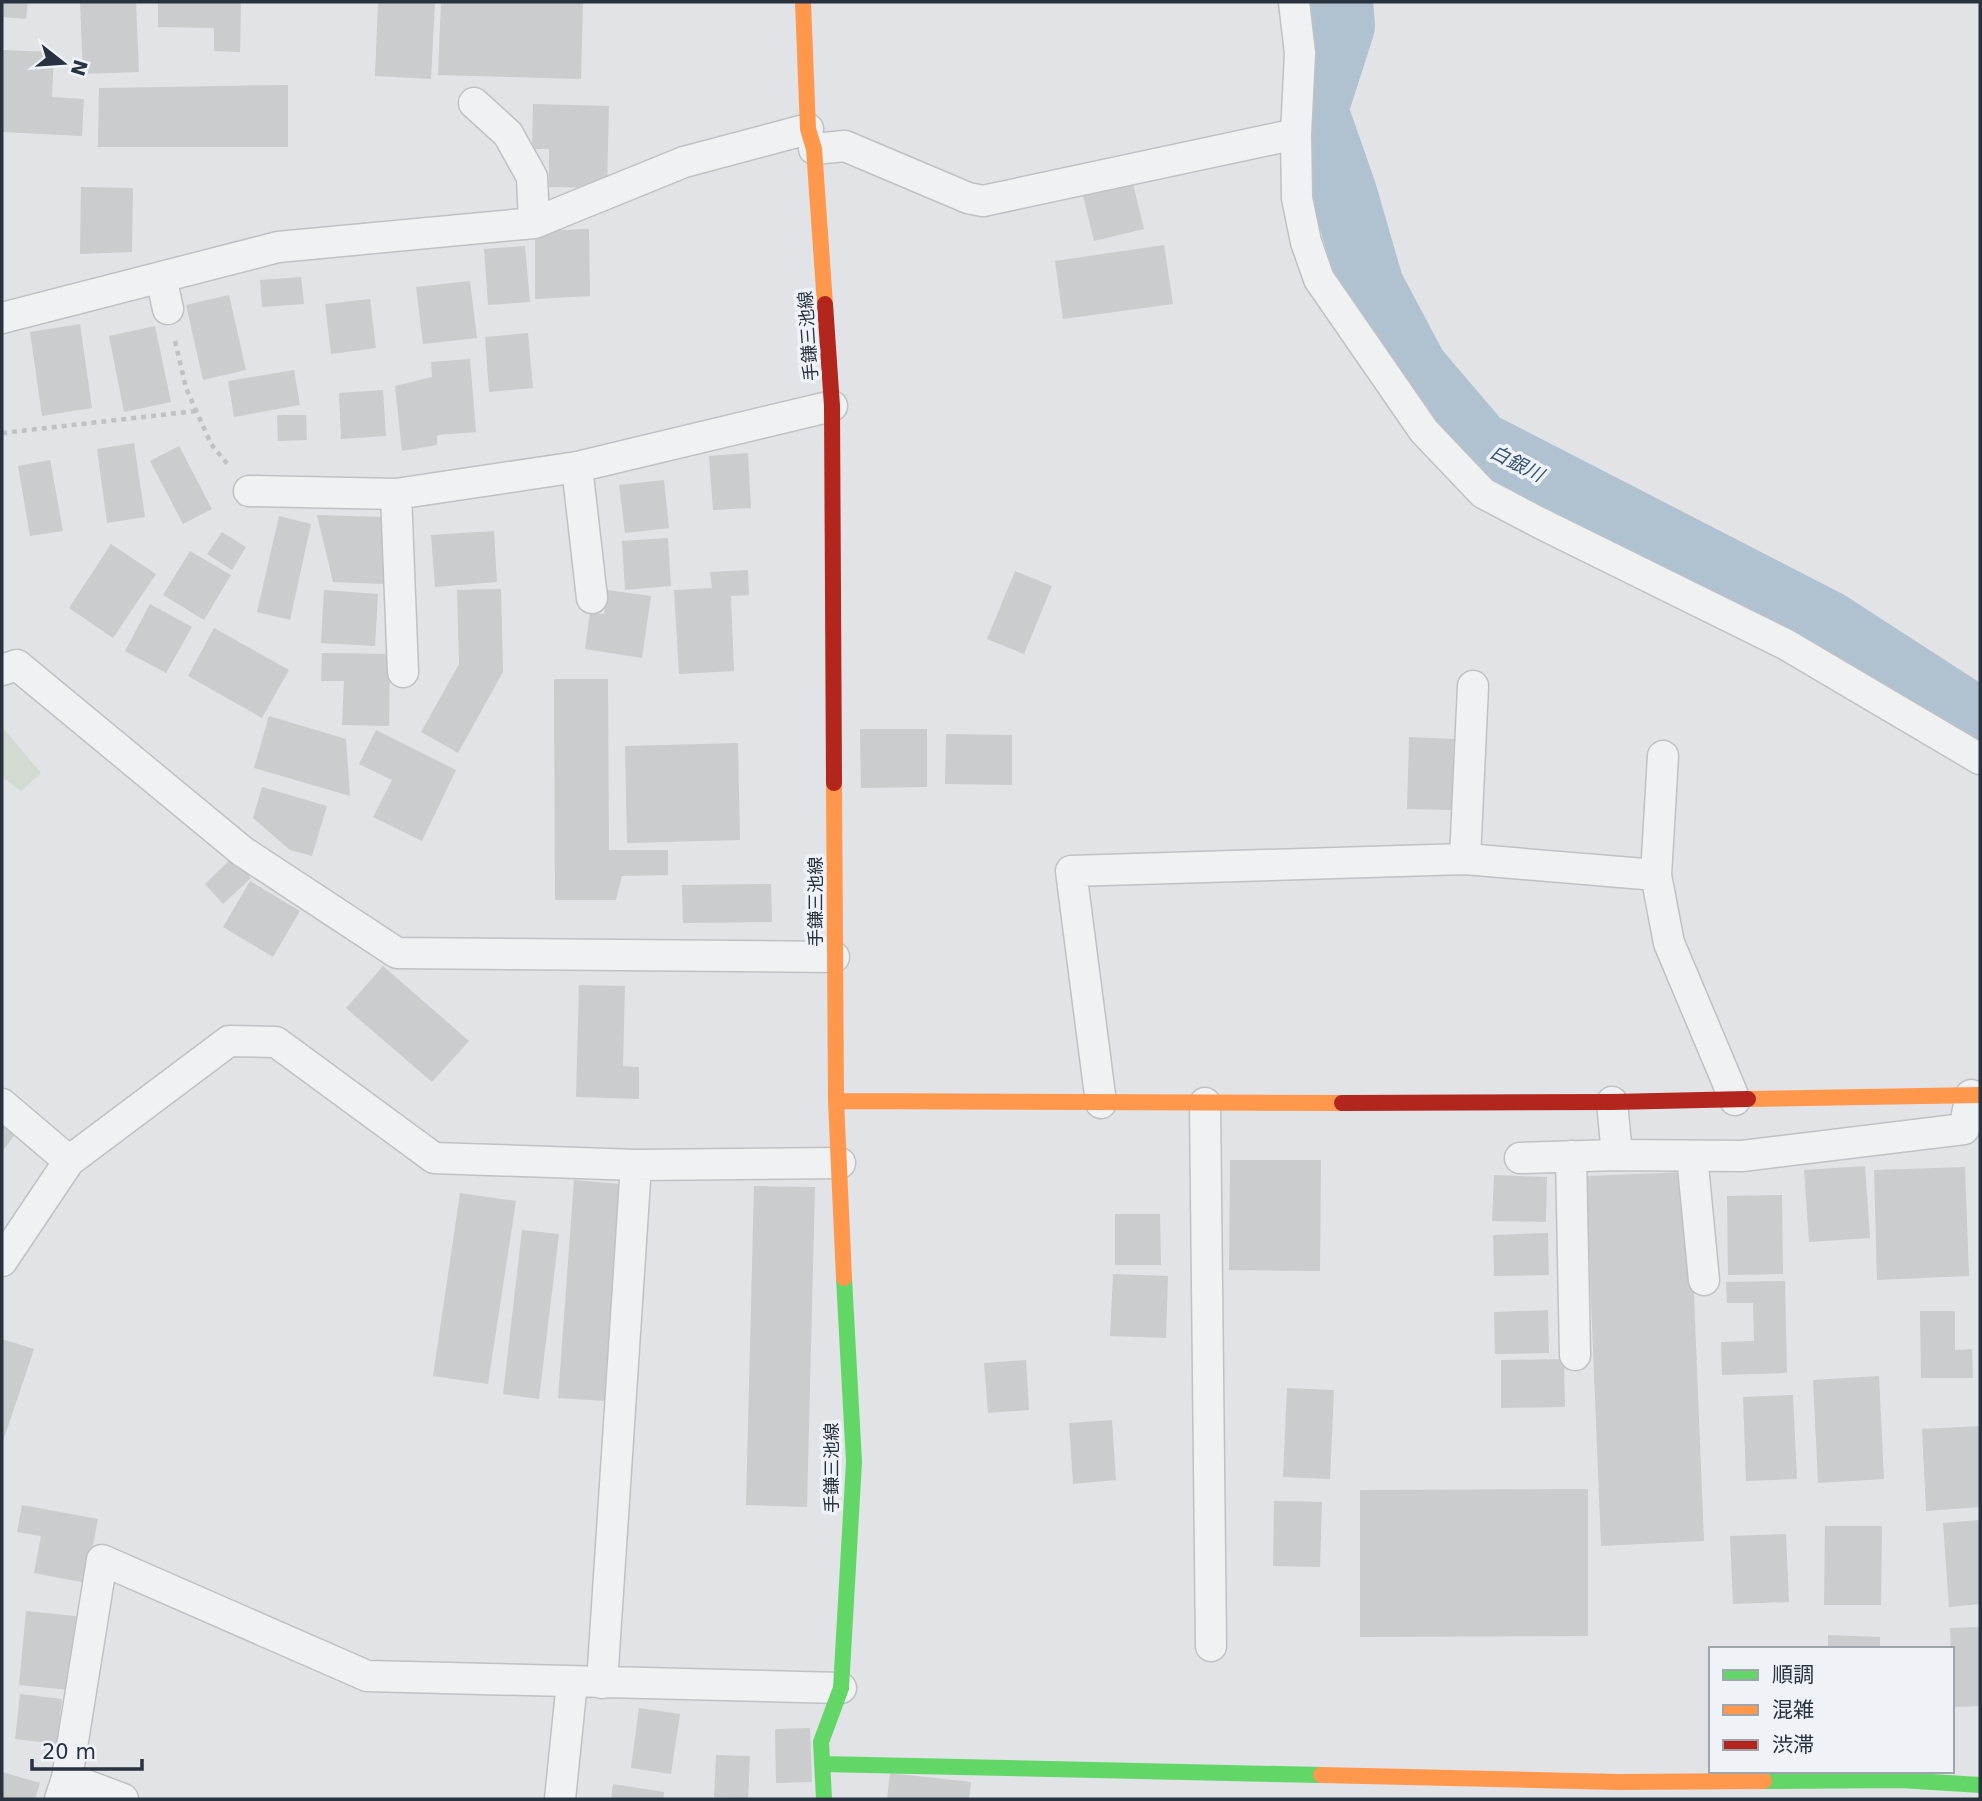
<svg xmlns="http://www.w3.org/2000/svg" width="1982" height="1801" viewBox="0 0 1982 1801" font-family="'DejaVu Sans','Noto Sans JP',sans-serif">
	<rect width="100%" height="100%" fill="#e1e3e6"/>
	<!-- green -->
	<path fill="#d2dad2" d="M2 727 41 773 21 791 2 777Z"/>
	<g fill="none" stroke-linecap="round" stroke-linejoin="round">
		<!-- river -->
		<path stroke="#b0c2d0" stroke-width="66" d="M1340 2 1342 26 1315 110 1344 193 1371 286 1415 369 1479 444 1827 623 1980 722"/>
	</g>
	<!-- building -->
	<path fill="#caccce" d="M2 2H28L26 19 2 17Z
		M80 2H136L139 72 83 74Z
		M158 2H241L240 52 214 51V28L158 27Z
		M378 2H435L431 79 375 76Z
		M441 2H583L581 79 438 75Z
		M2 50 54 52 52 97 84 99 82 136 2 132Z
		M288 85V147H98L99 88Z
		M533 104 609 106 607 188 549 187V149H532Z
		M1129 167 1144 229 1094 241 1079 179Z
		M81 187 133 188 132 252 80 254Z
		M589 229 590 296 535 299V231Z
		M1164 245 1173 304 1063 319 1055 261Z
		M525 246 530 302 488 305 484 249Z
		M301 277 304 304 262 307 260 280Z
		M470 281 477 338 423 344 416 287Z
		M229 295 246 370 203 380 186 305Z
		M370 299 376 348 331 354 325 304Z
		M80 324 92 408 42 416 30 332Z
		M155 326 171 402 124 412 109 336Z
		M528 333 533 388 489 392 485 337Z
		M470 359 476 432 437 435V445L402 451 395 386 432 377 431 362Z
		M294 370 300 405 234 417 228 381Z
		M383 390 386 436 341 439 339 393Z
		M277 415H306L307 440 278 441Z
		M134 443 145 517 107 523 97 449Z
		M179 446 212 509 183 524 150 461Z
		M748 453 751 508 713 510 709 456Z
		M50 460 63 531 30 536 18 466Z
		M664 480 669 528 625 533 619 485Z
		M317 515 385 517 383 584 333 582Z
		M279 516 311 524 290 620 257 612Z
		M494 531 497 582 435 587 431 535Z
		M222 532 246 547 232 570 207 554Z
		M668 538 671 586 625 590 622 541Z
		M111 544 156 574 113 638 69 608Z
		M190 551 231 575 204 620 163 595Z
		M748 570 749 595 731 596 734 671 679 674 674 590 712 588 710 572Z
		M1015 571 1052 586 1024 654 987 639Z
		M501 589 503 672 458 753 421 732 459 664 457 590Z
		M324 590 378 594 375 646 321 643Z
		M607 590 651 596 642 658 585 649 590 612 604 614Z
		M150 604 192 627 166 673 125 651Z
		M214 628 289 670 262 718 188 676Z
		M322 653 390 654 389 726 342 725 344 681H321Z
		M554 679H608L609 850H668V875L622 876 616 900H555Z
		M269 716 346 739 350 796 254 768Z
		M860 729H927V787L861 788Z
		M376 730 456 770 422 841 373 817 392 780 359 764Z
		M946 734 1012 735V785L945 784Z
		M1409 737 1454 739 1452 810 1407 809Z
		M738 743 740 840 627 843 625 746Z
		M262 787 327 806 312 856 290 850 253 818Z
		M233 857 251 878 223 904 205 884Z
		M250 881 300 911 273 957 223 927Z
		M771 884 772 922 683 923 682 885Z
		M383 966 469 1041 432 1082 346 1008Z
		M579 985 625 986 623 1066 639 1067V1099L576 1097Z
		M2 1118 20 1131 13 1137 2 1152Z
		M1230 1160H1321L1320 1271 1229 1270Z
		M1865 1166 1870 1238 1809 1242 1804 1170Z
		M1965 1167 1969 1276 1877 1280 1874 1170Z
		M1689 1172 1704 1541 1601 1546 1586 1176Z
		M1494 1175 1547 1177 1546 1222 1492 1221Z
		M574 1180 621 1184 605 1401 558 1398Z
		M754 1186 815 1187 807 1507 746 1505Z
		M460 1193 516 1201 488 1384 433 1376Z
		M1782 1195 1783 1274 1728 1275 1727 1196Z
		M1115 1214H1160L1161 1265H1115Z
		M522 1230 559 1234 539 1399 503 1394Z
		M1548 1233 1549 1275 1494 1276 1493 1235Z
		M1113 1274 1168 1276 1166 1338 1110 1336Z
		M1785 1281 1787 1373 1722 1375 1721 1342 1754 1341 1753 1303H1727L1726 1282Z
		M1548 1310 1549 1353 1495 1354 1494 1312Z
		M1920 1311H1955V1350L1972 1349 1973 1378H1921Z
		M2 1339 34 1349 2 1444Z
		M1564 1359 1565 1407 1501 1408V1360Z
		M1026 1360 1029 1410 988 1413 984 1363Z
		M1879 1376 1884 1479 1818 1483 1813 1380Z
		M1287 1388 1334 1390 1330 1479 1283 1477Z
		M1793 1395 1797 1479 1746 1481 1743 1397Z
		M1112 1420 1116 1480 1073 1484 1069 1423Z
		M1980 1426V1507L1926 1511 1922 1429Z
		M1588 1489V1636L1360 1637V1490Z
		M1274 1501 1322 1502 1320 1567 1273 1566Z
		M22 1505 98 1519 86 1583 34 1573 41 1536 17 1532Z
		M1980 1520V1604L1949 1607 1943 1523Z
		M1825 1526H1882L1881 1605H1824Z
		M1786 1534 1789 1602 1733 1604 1730 1536Z
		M26 1611 76 1616 69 1690 19 1685Z
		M1980 1627V1706L1953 1707 1950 1628Z
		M1828 1635 1880 1637V1649H1828Z
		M20 1694 62 1699 57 1744 15 1739Z
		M639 1708 680 1714 671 1774 631 1768Z
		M810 1728 812 1782 776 1783 775 1729Z
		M716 1755 750 1756 748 1799 714 1797Z
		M2 1772 40 1783 35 1799H2Z
		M890 1773 971 1782 969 1799H887Z
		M613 1784 664 1792 663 1799H611Z"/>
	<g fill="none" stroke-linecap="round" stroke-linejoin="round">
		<!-- street casing -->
		<g stroke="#bfc1c4" stroke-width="33">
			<path id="street" d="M1294 2 1300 53 1296 134 1297 198 1306 242 1319 279 1424 431 1483 493 1540 523 1785 644 1980 759
				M474 103 508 134 532 177 534 223
				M814 149 845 146 968 198 983 201 1296 134
				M161 277 168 309
				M2 318 278 247 534 223 684 162 808 129
				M577 467 592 598
				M249 491 396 494 577 467 832 406
				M396 494 403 672
				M2 670 17 665 242 851 397 953 834 957
				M1663 756 1656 875 1669 943 1735 1100
				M1465 859 1473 686
				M1612 1102 1617 1155
				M1101 1103 1071 871 1465 859 1656 875
				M1205 1103 1211 1646
				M2 1104 69 1161
				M1571 1156 1575 1355
				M1692 1156 1704 1280
				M1520 1158 1617 1155 1742 1156 1964 1129 1971 1095
				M2 1261 69 1161 229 1041 276 1042 434 1158 636 1165
				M602 1683 636 1165 840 1163
				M67 1778 123 1799
				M60 1799 67 1778 102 1560 367 1676 841 1688
				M560 1799 572 1682"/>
		</g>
		<!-- path -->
		<path stroke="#bfc2c5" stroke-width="4.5" stroke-dasharray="5 5" stroke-linecap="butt" d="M175 341 186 388 211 444 229 466
			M2 433 196 411"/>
		<!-- street -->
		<use href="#street" stroke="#f0f1f3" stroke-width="30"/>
		<!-- fast -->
		<path stroke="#63d668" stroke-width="16" d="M822 1764 1321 1775
			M1764 1781 1900 1780 1980 1785
			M824 1799 821 1742 841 1688 854 1462 844 1278"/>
		<!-- slow -->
		<path stroke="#ff974d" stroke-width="16" d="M803 2 808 129 814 149 825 304
			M834 783 836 1101 844 1278
			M1748 1099 1980 1095
			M836 1101 1342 1103
			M1321 1775 1618 1782 1764 1781"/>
		<!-- jam -->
		<path stroke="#b3261e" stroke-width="16" d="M825 304 832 406 834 783
			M1342 1103 1612 1102 1748 1099"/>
	</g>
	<g text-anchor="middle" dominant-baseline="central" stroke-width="7" stroke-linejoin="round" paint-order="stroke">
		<!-- street labels -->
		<g font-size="18" fill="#29323f" stroke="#eff2f6">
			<text transform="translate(808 336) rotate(-94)">手鎌三池線</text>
			<text transform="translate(815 902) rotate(-90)">手鎌三池線</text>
			<text transform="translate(831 1468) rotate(-90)">手鎌三池線</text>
		</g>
		<!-- water labels -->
		<g font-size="19" font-style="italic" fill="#345471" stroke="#eff2f6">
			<text transform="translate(1517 463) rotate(27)">白銀川</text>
		</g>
	</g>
	<!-- border -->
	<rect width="1982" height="1801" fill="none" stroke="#29323f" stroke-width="7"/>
	<!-- legend -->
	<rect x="1709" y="1647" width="245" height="126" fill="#eff2f6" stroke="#a0a5ad" stroke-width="2"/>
	<rect x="1723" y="1670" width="35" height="10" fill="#63d668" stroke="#a0a5ad" stroke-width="2"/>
	<text x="1772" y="1682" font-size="21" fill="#29323f">順調</text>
	<rect x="1723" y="1705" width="35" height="10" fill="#ff974d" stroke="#a0a5ad" stroke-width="2"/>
	<text x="1772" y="1717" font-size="21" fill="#29323f">混雑</text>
	<rect x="1723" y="1740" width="35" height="10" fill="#b3261e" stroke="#a0a5ad" stroke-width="2"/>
	<text x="1772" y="1752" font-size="21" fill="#29323f">渋滞</text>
	<!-- north arrow -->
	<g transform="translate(63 63) rotate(107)" stroke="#eff2f6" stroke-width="5" paint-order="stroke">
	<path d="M0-5L12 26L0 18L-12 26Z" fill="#29323f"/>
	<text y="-10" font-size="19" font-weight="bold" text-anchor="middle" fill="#29323f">N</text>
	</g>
	<!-- scale -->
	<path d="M32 1759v10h110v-10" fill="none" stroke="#29323f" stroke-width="3.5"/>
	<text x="42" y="1759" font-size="21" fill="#29323f" stroke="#eff2f6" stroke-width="5" paint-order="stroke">20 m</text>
</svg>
